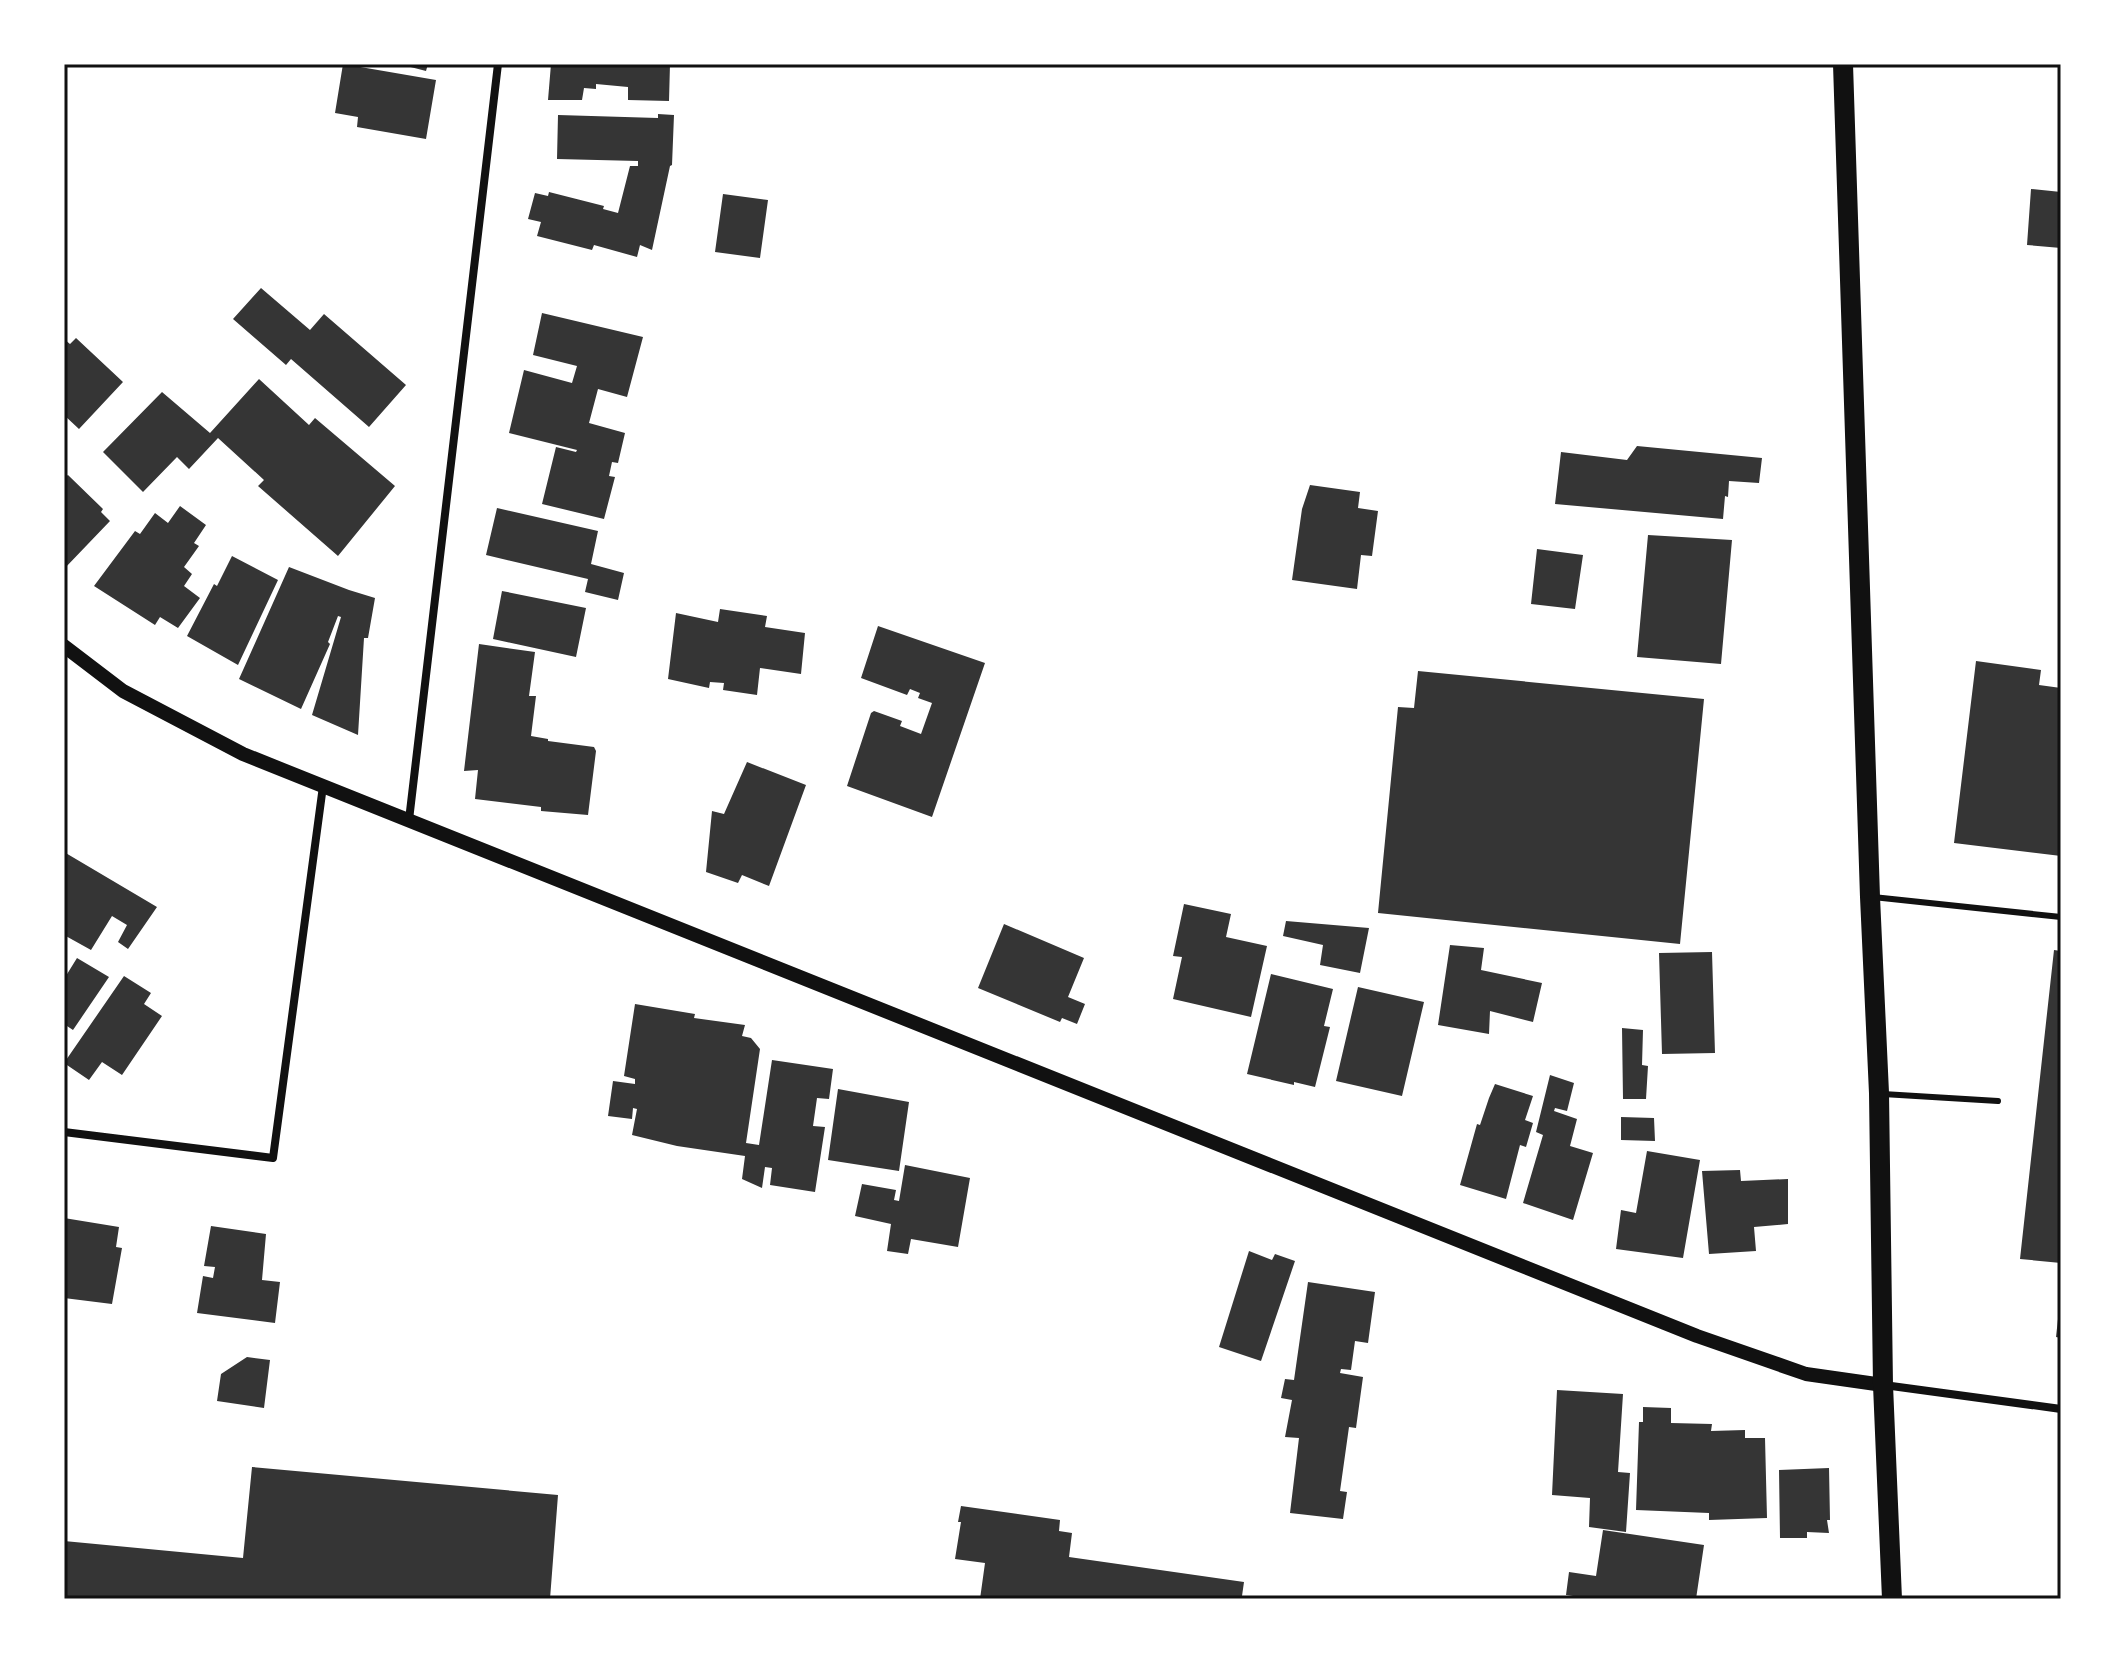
<svg xmlns="http://www.w3.org/2000/svg" width="2125" height="1663" viewBox="0 0 2125 1663" font-family="Montserrat,sans-serif">
	<rect width="100%" height="100%" fill="#fff"/>
	<!-- building -->
	<path fill="#353535" d="M343 64 436 80 426 139 357 127 358 117 335 113Z
		M399 64H428L426 71Z
		M551 64H670L669 101 628 100V87L596 84V89L584 88 582 100H548Z
		M658 114 674 115 672 165 670 166 652 250 640 245 637 257 594 245 592 250 537 236 541 222 528 219 535 193 548 196 549 192 604 206 603 209 618 213 630 166H638V161L557 159 558 115 658 118Z
		M2031 189 2061 192V248L2027 245Z
		M723 194 768 200 760 258 715 252Z
		M261 288 310 330 324 314 406 385 369 427 291 359 286 365 233 319Z
		M542 313 643 337 627 397 598 389 589 423 625 433 618 463 612 462 609 476 615 477 604 519 542 504 556 447 576 452 577 450 509 433 524 370 572 383 577 366 533 355Z
		M76 338 123 382 79 429 64 415V339L70 344Z
		M259 379 309 425 315 418 395 486 338 556 258 486 264 480 218 438 189 469 177 457 143 492 103 452 162 392 210 433Z
		M1637 446 1762 458 1759 483 1729 481 1728 497 1725 496 1723 519 1555 504 1561 452 1627 460Z
		M68 475 103 509 101 512 110 521 64 569V476L65 477Z
		M1310 485 1360 492 1358 508 1378 511 1372 556 1361 555 1357 589 1292 580 1302 509Z
		M180 506 206 525 194 543 199 546 184 567 192 574 184 586 200 598 178 628 160 617 155 625 94 586 135 531 140 534 155 513 168 523Z
		M497 508 598 531 591 564 624 573 618 600 585 592 588 579 486 555Z
		M1648 535 1732 540 1721 664 1637 657Z
		M1537 549 1583 555 1575 609 1531 604Z
		M232 556 278 580 238 665 187 636 214 584 217 586Z
		M289 567 349 590 375 598 368 638H364L358 735 312 715 341 617 338 616 328 642 330 644 301 709 239 679Z
		M502 591 586 608 576 657 493 639Z
		M720 609 767 616 765 627 805 633 801 674 760 668 757 695 723 690 724 683 710 682 709 688 668 679 676 613 718 622Z
		M878 626 985 663 932 817 847 786 871 713 874 711 902 721 900 726 921 734 932 703 918 698 920 693 910 689 907 695 861 678Z
		M479 644 535 652 529 696H536L531 736 548 739V741L594 747 596 751 588 815 541 811V807L475 799 478 770 464 771Z
		M1976 661 2041 670 2039 685 2061 688V856L1954 843Z
		M1418 671 1704 699 1680 944 1378 913 1398 707 1414 708Z
		M747 762 806 785 769 886 742 875 738 883 706 872 712 811 724 814Z
		M64 852 157 907 128 949 118 942 127 925 112 916 91 950 64 935Z
		M1184 904 1231 914 1226 937 1267 946 1251 1017 1173 999 1182 957 1173 956Z
		M1286 921 1369 928 1360 973 1320 965 1323 945 1283 936Z
		M1004 924 1084 958 1068 997 1085 1004 1077 1024 1062 1018 1060 1022 978 988Z
		M1450 945 1484 948 1481 970 1542 983 1533 1022 1490 1011 1489 1034 1438 1025Z
		M2054 950 2061 951V1263L2020 1259Z
		M1712 952 1715 1053 1662 1054 1659 953Z
		M77 958 109 977 73 1030 64 1024V979Z
		M1271 974 1333 989 1324 1026 1330 1027 1315 1087 1294 1082V1085L1247 1074Z
		M124 976 151 993 144 1004 162 1016 122 1075 102 1062 89 1080 64 1063Z
		M1358 987 1424 1002 1402 1096 1336 1081Z
		M635 1004 695 1014 694 1018 745 1025 742 1036 751 1038 760 1049 746 1143 759 1145 772 1060 833 1069 829 1099 817 1098 813 1126 825 1127 815 1192 770 1185 772 1168 765 1167 762 1188 742 1179 745 1156 677 1146 632 1135 637 1109 633 1108 632 1119 608 1116 613 1081 635 1084V1079L624 1076Z
		M1622 1028 1643 1030 1642 1065 1648 1066 1646 1099H1623Z
		M1550 1075 1574 1083 1567 1111 1555 1108 1554 1111 1577 1119 1570 1146 1593 1153 1573 1220 1523 1203 1543 1135 1536 1132Z
		M1495 1084 1533 1096 1525 1120 1533 1123 1526 1147 1520 1145 1506 1199 1460 1185 1477 1124 1480 1125 1489 1098Z
		M838 1089 909 1102 899 1171 828 1160Z
		M1621 1117 1654 1118 1655 1141 1621 1140Z
		M1647 1151 1700 1160 1683 1258 1616 1249 1621 1210 1636 1213Z
		M905 1165 970 1178 958 1247 911 1239 908 1254 887 1251 891 1224 855 1216 862 1184 896 1190 894 1200 899 1201Z
		M1740 1170 1741 1181 1788 1179V1224L1754 1227 1756 1251 1709 1254 1702 1171Z
		M64 1218 119 1227 116 1247 122 1248 112 1304 64 1298Z
		M211 1226 266 1234 262 1280 280 1282 275 1323 197 1313 203 1276 213 1278 215 1267 204 1266Z
		M1249 1251 1272 1260 1275 1254 1295 1261 1261 1361 1219 1347Z
		M1308 1282 1375 1292 1368 1343 1355 1341 1351 1370 1341 1369 1340 1373 1363 1377 1356 1428 1349 1427 1340 1491 1347 1492 1343 1519 1290 1513 1299 1438 1285 1437 1292 1400 1281 1398 1285 1379 1294 1380Z
		M2059 1310H2061V1338L2056 1337Z
		M247 1357 270 1360 264 1408 217 1401 221 1374Z
		M1557 1390 1623 1394 1618 1472 1630 1473 1626 1532 1589 1527 1590 1498 1552 1495Z
		M1643 1407 1671 1408V1423L1712 1424 1711 1431 1745 1430V1438H1765L1767 1518 1709 1520V1513L1636 1510 1639 1422H1643Z
		M252 1467 558 1495 550 1599H64V1541L243 1558Z
		M1829 1468 1830 1520H1827L1829 1533 1807 1532V1538H1780L1779 1470Z
		M961 1506 1060 1520 1059 1531 1072 1533 1069 1557 1244 1582 1242 1596 1248 1597V1599H980L985 1563 955 1559 961 1522H958Z
		M1603 1530 1704 1545 1696 1599H1594L1566 1595 1569 1572 1596 1576Z"/>
	<g fill="none" stroke-linecap="round" stroke-linejoin="round">
		<!-- service -->
		<path stroke="#111" stroke-width="6" d="M1873 897 2061 917
			M1883 1094 1998 1101"/>
		<!-- minor -->
		<path stroke="#111" stroke-width="8" d="M409 820 498 64
			M64 1132 273 1158 323 786
			M1884 1385 2061 1409"/>
		<!-- tertiary -->
		<path stroke="#111" stroke-width="14" d="M64 646 123 691 243 754 1697 1336 1806 1374 1883 1385"/>
		<!-- primary -->
		<path stroke="#111" stroke-width="20" d="M1843 64 1870 897 1879 1093 1883 1385 1892 1599"/>
	</g>
	<!-- border -->
	<rect width="2125" height="1663" fill="none" stroke="#ffffff" stroke-width="132"/>
	<rect x="66" y="66" width="1993" height="1531" fill="none" stroke="#111" stroke-width="3"/>
</svg>
